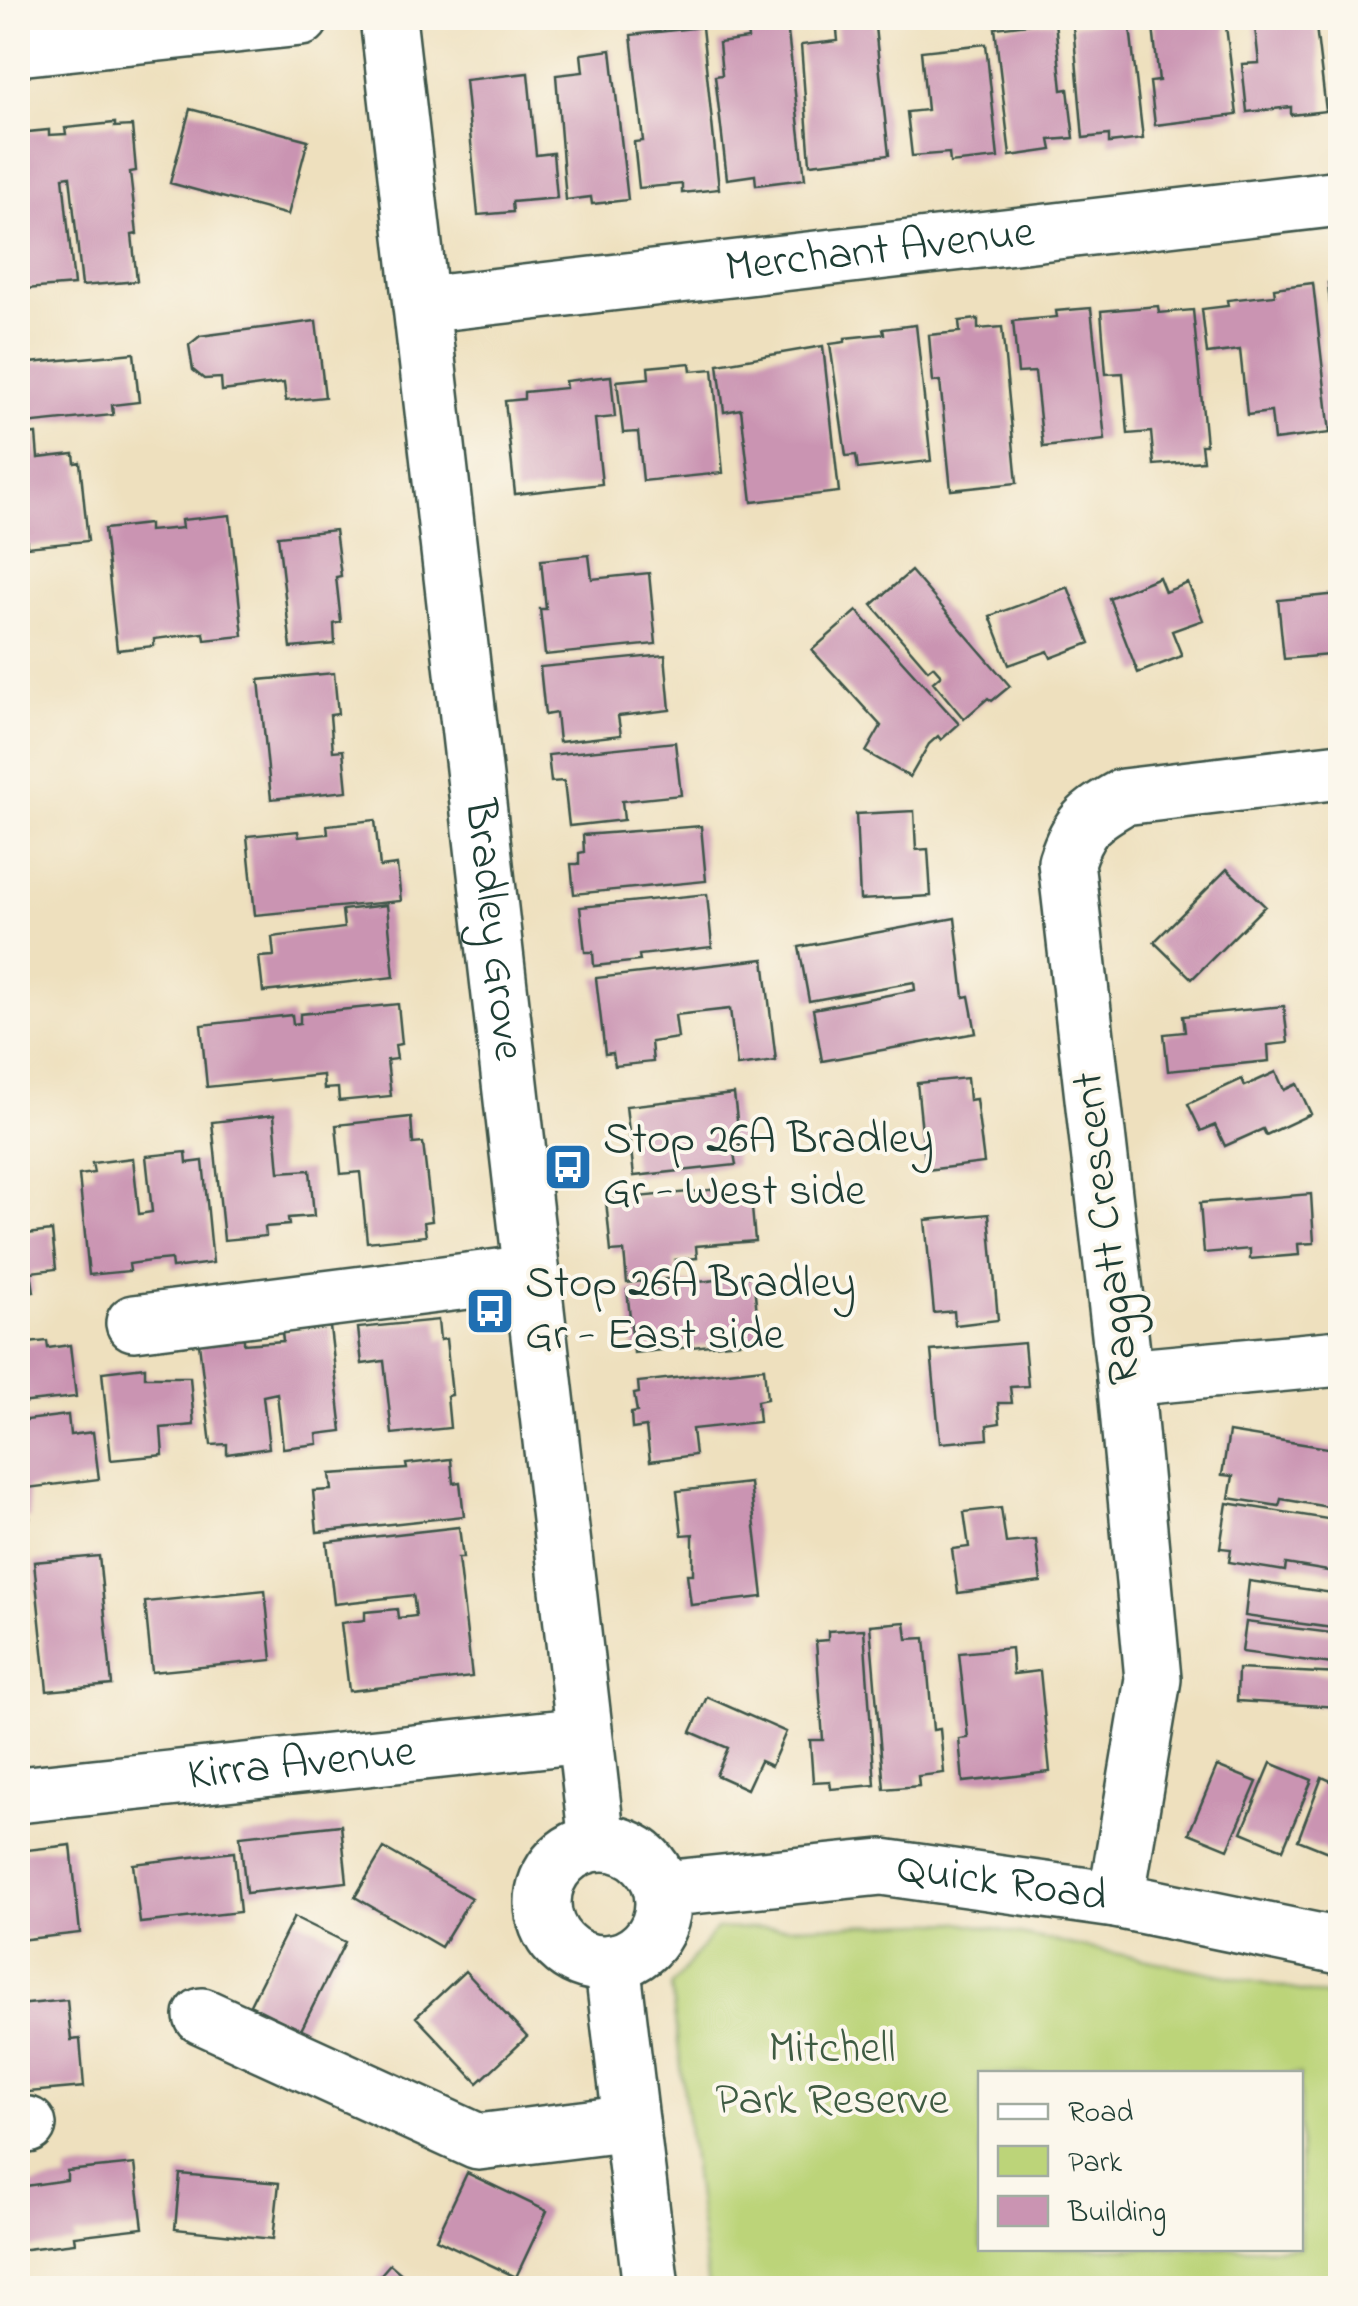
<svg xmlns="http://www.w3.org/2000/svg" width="1358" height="2306" viewBox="0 0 1358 2306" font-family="'Indie Flower',sans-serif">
	<rect width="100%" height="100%" fill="#fbf7ec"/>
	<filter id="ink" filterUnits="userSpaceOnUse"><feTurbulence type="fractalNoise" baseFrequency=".01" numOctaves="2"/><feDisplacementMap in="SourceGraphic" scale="20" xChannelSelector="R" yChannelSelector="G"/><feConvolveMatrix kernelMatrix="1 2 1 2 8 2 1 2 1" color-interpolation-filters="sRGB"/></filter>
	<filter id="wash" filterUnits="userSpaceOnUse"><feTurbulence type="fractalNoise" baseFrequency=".0048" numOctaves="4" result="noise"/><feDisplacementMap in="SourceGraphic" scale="40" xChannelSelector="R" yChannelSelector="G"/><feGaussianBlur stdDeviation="2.25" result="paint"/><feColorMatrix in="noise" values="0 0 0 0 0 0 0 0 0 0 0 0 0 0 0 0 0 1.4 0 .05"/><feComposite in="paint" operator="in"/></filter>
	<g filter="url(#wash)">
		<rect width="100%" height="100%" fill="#eee0be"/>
		<!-- green -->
		<path fill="#bcd479" stroke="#6e8856" stroke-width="2.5" fill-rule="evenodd" d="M960 1922 1340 1999V2288H708L671 1987 716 1929ZM981 2074H1300V2248H981Z"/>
		<g id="blocks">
			<!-- building -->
			<path fill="#ca94b2" d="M874 18 889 155 810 164 801 45 838 41 836 20Z
				M1098 18H1129L1143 139 1109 143V135L1083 138 1073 25 1098 22Z
				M1152 18H1225L1237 115 1155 125 1150 82 1159 81Z
				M1254 18H1315L1326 111 1291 115V107L1247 112 1242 64 1259 63Z
				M1055 21 1062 90 1068 89 1074 138 1050 140 1052 150 1010 156 995 28Z
				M787 24 805 179 756 185 755 175 727 179 715 76 722 75 719 43 748 39 747 29Z
				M702 27 719 189 682 193V184L639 188 634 142 643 141 631 35Z
				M986 44 998 158 950 163 949 153 912 156 907 112 927 110 921 51Z
				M611 50 628 200 592 204 591 197 566 200 556 75 583 72 581 54Z
				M528 73 536 155 553 153 557 198 512 202 513 212 478 215 465 80Z
				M190 109 308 140 288 215 170 183Z
				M115 123V127L132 126 136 171 130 172 137 234 132 235 137 281 82 286 70 176 63 177 74 285 26 289 24 274 18 275V227L27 226 25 210 18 211V133L49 130V135L66 134 65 128Z
				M1340 282V385L1338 386 1328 283Z
				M1313 283 1330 433 1274 440 1271 412 1247 415 1240 350 1207 354 1202 309 1228 306 1227 300 1275 295 1274 288Z
				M1158 306 1159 313 1193 310 1206 445H1201L1203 461 1154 465 1151 432 1128 434 1123 373 1106 374 1101 311Z
				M1091 308 1105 440 1043 447 1035 372 1018 373 1013 321 1057 317 1056 311Z
				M978 319V329L1002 327 1017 483 951 490 940 381 933 382 929 335 960 332 959 321Z
				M316 321 325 397 286 401 284 383 222 391 221 378 204 379 193 370 189 345 200 336Z
				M916 325 931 461 858 469 856 455 846 456 830 344 845 342V338L884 334 883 329Z
				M823 346 839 492 752 502 741 409 724 412 718 364Z
				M134 353 139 402 112 405 113 415 25 424 20 364Z
				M690 363 691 371 713 369 723 473 643 481 638 432 623 433 617 381 649 378 648 367Z
				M611 376 615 417 595 419 602 484 515 494 505 401 524 399V392L566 388 565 381Z
				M36 434 38 458 74 454 75 463 80 462 88 541 27 547 24 514H18V436Z
				M230 515 243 636 205 640 204 633 154 639V646L117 650 104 529 149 524V531L182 528 181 520Z
				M335 530 341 576 336 577 341 622 334 624 335 644 291 648 278 536Z
				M589 555 592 579 649 573 656 644 545 655 540 609H546L541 560Z
				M911 571 1010 686 992 701 988 698 964 719 933 682 941 675 933 666 928 670 872 605Z
				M1159 577 1165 592 1188 583 1203 620 1172 631 1182 656 1138 673 1109 598Z
				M1068 587 1090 643 1051 658 1048 651 1009 665 990 616Z
				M1340 594V654L1284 659 1278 600Z
				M857 611 959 724 941 740 938 736 929 744 910 777 866 752 881 726 812 650Z
				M665 655 670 710 618 716 621 735 559 742 556 713 545 715 540 667Z
				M334 673 338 714 330 715 333 751 343 750 347 791 271 799 259 680Z
				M675 742 681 795 622 801 624 820 569 826 564 781 551 782 548 755Z
				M914 811 916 850 928 849 931 896 860 900 856 814Z
				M375 820 380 867 397 865 401 901 255 915 247 836 298 831 299 837 328 834 327 825Z
				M701 826 706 881 574 894 571 864H579V853L584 852 583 835Z
				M1227 869 1265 906 1192 979 1154 942Z
				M707 894 712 947 639 955 640 961 594 966 593 952H585L580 907Z
				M387 905 394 977 263 992 259 957 274 956 272 937 344 928 342 910Z
				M955 918 964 997 969 996 976 1033 822 1061 813 1009 915 990 914 982 809 1001 799 947Z
				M764 959 776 1061 737 1066 730 1009 675 1015 678 1038 651 1042 653 1062 615 1066 613 1053 605 1054 596 978Z
				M398 1004 402 1044 395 1045 397 1059 387 1060 391 1096 339 1101 338 1088 324 1089 323 1075 207 1087 201 1025 292 1015 293 1024 300 1023V1014Z
				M1284 1006 1288 1043 1268 1045 1269 1061 1168 1071 1164 1034 1185 1032 1183 1016Z
				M1276 1072 1284 1090 1297 1084 1311 1114 1266 1135 1263 1129 1225 1146 1215 1125 1201 1131 1188 1104 1242 1079 1245 1086Z
				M967 1078 969 1100 976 1099 984 1163 926 1170 917 1083Z
				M734 1094 740 1146 733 1147 736 1165 634 1176 626 1106Z
				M274 1115 279 1172 310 1170 314 1216 288 1218 289 1225 265 1227 266 1236 224 1240 212 1122Z
				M411 1117 413 1144 423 1143 432 1221 424 1222 426 1236 367 1242 360 1172 341 1174 336 1125Z
				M186 1152 187 1163 203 1161 213 1263 172 1268 171 1259 150 1261 129 1264 130 1271 89 1275 79 1175 94 1173 92 1163 133 1158 139 1214 152 1212 146 1156Z
				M750 1186 755 1241 696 1246 697 1258 675 1260 676 1278 627 1283 624 1251 611 1252 606 1200Z
				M1311 1194 1314 1243 1298 1244 1299 1255 1250 1259V1249L1204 1253 1200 1203Z
				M989 1214 998 1320 955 1325 954 1311 934 1313 925 1220Z
				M52 1231 56 1269 31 1272 34 1292 18 1294V1235Z
				M753 1276 760 1340 634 1353 627 1290Z
				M438 1320 440 1340 446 1339 452 1395 447 1396 450 1428 392 1434 384 1361 362 1364 358 1328Z
				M330 1327 342 1431 317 1434 318 1444 283 1448 277 1393 263 1396 269 1448 227 1454V1444L211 1445 199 1343 244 1338V1344L283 1341 282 1332Z
				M47 1341 48 1348 70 1345 76 1397 18 1403V1344Z
				M1024 1343 1028 1386 1010 1387 1012 1403H998L1000 1423 987 1425 988 1439 940 1443 931 1351Z
				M145 1367V1377H190L194 1425 161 1428 163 1455 111 1460 102 1372Z
				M764 1368 767 1399 757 1401 759 1422 692 1429 695 1455 650 1461 646 1427 632 1429 631 1413 637 1412 634 1394 639 1393 638 1382Z
				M68 1415 70 1435 93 1432 99 1479 27 1488 30 1518 18 1519V1421Z
				M1229 1432 1340 1450V1509L1281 1499 1279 1506 1229 1498 1233 1476 1222 1475Z
				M451 1459 453 1483 460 1482 464 1516 317 1532 313 1491 332 1490 330 1474 407 1469 406 1464Z
				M750 1483 763 1597 691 1605 687 1574H693V1534L682 1535 677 1491Z
				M1227 1503 1340 1521V1573L1286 1564 1285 1571 1229 1562 1231 1549 1220 1548Z
				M1001 1508 1006 1543 1036 1540 1041 1582 958 1593 952 1549 969 1547 964 1512Z
				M459 1527 463 1558H458L472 1677 349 1691 341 1623 365 1620V1612L397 1609 398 1618 416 1616 414 1600 413 1595 334 1604 327 1542Z
				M99 1556 112 1685 47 1691 34 1562Z
				M1249 1581 1340 1594V1629L1245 1616Z
				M265 1590 272 1660 152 1672 145 1602Z
				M905 1622 907 1639 925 1638 933 1730 940 1729 944 1773 918 1776 919 1786 884 1789 870 1625Z
				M1246 1622 1340 1634V1665L1242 1652Z
				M864 1629 875 1785 831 1789 830 1781 813 1782 810 1740H823L816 1641 828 1640V1631Z
				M1011 1648 1013 1674 1040 1671 1050 1772 963 1782 959 1739 968 1738 959 1653Z
				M1238 1669 1340 1674V1707L1237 1701Z
				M707 1697 786 1732 771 1766 760 1761 747 1789 716 1775 728 1748 691 1732Z
				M1271 1763 1312 1780 1283 1849 1242 1832Z
				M1217 1766 1257 1782 1228 1849 1189 1833Z
				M1322 1777 1340 1785V1834L1333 1854 1298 1840Z
				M341 1825 347 1882 246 1893 240 1836Z
				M71 1845 80 1933 18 1940V1851Z
				M384 1848 471 1898 441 1947 355 1897Z
				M234 1852 240 1912 140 1923 133 1864Z
				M294 1917 345 1942 301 2030 250 2005Z
				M465 1971 527 2037 478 2083 416 2017Z
				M67 2000 71 2040 80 2039 84 2087 18 2093V2005Z
				M135 2164 143 2228 74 2236 75 2243 18 2250V2187L67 2180V2171Z
				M467 2173 547 2211 516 2277 436 2239Z
				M180 2174 279 2183 273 2239 175 2229Z
				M390 2264 418 2288H369Z"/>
		</g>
	</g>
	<g filter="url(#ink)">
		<use href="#blocks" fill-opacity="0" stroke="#3e5549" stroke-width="2.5"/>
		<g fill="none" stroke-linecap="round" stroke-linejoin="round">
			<!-- minor casing -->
			<g stroke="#3e5549" stroke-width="60">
				<g id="minor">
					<path id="s1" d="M388 18 597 1842"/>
					<path d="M18 48 301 18"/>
					<path id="s2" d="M421 305 1340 198"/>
					<path d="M134 1323 531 1273"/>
					<path d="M1125 1378 1340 1358"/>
					<path id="s3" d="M18 1795 584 1735"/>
					<circle cx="603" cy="1903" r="60"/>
					<path id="s4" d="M662 1889 882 1867 1116 1900 1340 1946"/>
					<path d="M1116 1900 1153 1679 1125 1378 1066 862C1078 825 1089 816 1123 797L1340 771"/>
					<path d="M612 1962 651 2288"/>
					<path d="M202 2016 478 2142 631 2123"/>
					<path d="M18 2126 28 2125"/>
				</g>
			</g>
			<!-- minor -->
			<use href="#minor" stroke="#fff" stroke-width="55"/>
		</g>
	</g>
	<!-- icons -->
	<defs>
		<g id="bus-square" transform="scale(2.5)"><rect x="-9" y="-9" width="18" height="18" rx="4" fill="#1f6fb2" stroke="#fbf7ec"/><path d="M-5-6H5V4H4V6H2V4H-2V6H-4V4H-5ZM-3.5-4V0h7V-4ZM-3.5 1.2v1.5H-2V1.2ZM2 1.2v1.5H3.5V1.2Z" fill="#fff"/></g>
	</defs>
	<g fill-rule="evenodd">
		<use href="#bus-square" x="568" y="1167"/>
		<use href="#bus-square" x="490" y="1311"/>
	</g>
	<g text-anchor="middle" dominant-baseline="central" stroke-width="8" stroke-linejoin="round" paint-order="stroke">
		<!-- street labels -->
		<g font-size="45" fill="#1f3d34" stroke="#fbf7ec">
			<text stroke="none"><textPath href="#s2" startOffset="462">Merchant Avenue</textPath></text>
			<text stroke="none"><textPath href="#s1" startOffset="918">Bradley Grove</textPath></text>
			<text transform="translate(1108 1228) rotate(-97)">Raggatt Crescent</text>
			<text stroke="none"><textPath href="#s3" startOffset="285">Kirra Avenue</textPath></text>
			<text stroke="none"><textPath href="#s4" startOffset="342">Quick Road</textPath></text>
		</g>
		<!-- poi labels -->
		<g font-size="45" fill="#1f3d34" stroke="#fbf7ec" text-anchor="start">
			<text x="603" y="1141">Stop 26A Bradley<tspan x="603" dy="52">Gr - West side</tspan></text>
			<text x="525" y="1285">Stop 26A Bradley<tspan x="525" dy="52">Gr - East side</tspan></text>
		</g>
		<!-- park labels -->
		<g font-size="45" fill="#3e5b42" stroke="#fbf7ec">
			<text x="832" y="2050">Mitchell<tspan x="832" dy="52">Park Reserve</tspan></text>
		</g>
	</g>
	<!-- margin -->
	<rect width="1358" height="2306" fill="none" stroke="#fbf7ec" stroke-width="60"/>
	<!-- legend -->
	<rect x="978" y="2071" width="325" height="180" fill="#fbf7ec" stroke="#a3ada2" stroke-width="2.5"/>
	<rect x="998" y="2104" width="50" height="15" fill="#ffffff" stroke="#a3ada2" stroke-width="2.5"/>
	<text x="1068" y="2121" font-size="30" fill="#1f3d34">Road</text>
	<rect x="998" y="2146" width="50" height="30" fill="#bcd479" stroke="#a3ada2" stroke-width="2.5"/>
	<text x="1068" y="2171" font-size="30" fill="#1f3d34">Park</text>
	<rect x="998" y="2196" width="50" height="30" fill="#ca94b2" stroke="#a3ada2" stroke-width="2.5"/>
	<text x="1068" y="2221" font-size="30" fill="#1f3d34">Building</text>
</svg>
